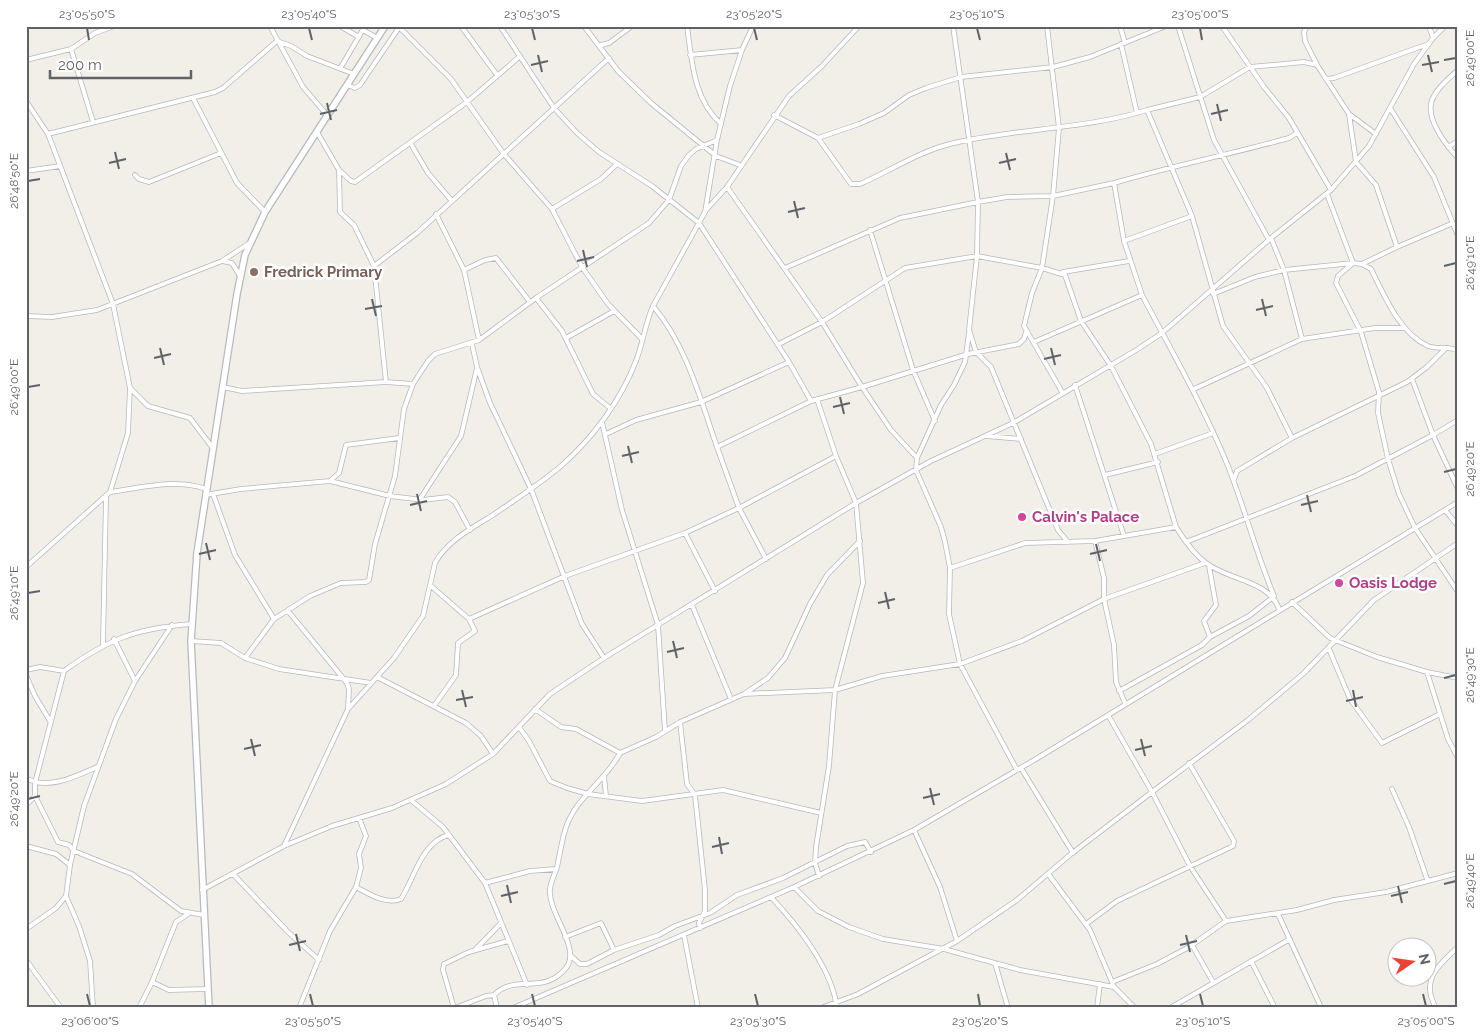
<svg xmlns="http://www.w3.org/2000/svg" width="1484" height="1034" viewBox="0 0 1484 1034" font-family="Raleway,sans-serif">
	<rect width="100%" height="100%" fill="#f1efe8"/>
	<g fill="none" stroke-linecap="round" stroke-linejoin="round">
		<!-- street casing -->
		<g stroke="#b5b8bc" stroke-width="5.5">
			<path id="street" d="M270 26 303 87 327 115
				M340 26 359 37
				M461 26 497 75
				M500 26 554 108 577 133 599 152 652 186 699 223 789 362 701 402 636 420 606 434
				M584 26 618 71 651 103 716 156 740 165
				M687 26C692 61 693 99 721 124
				M953 26 978 202 1007 197 1053 196 1042 268 1065 275 1081 321 1111 366 1151 444 1176 527C1184 540 1194 554 1206 563 1228 580 1269 580 1279 609
				M1047 26 1059 128 1053 196 1114 183 1124 241 1142 295
				M1120 26 1125 43
				M1178 26 1214 140 1269 240
				M1222 26 1264 87 1289 118 1331 190
				M1307 26 1304 32 1305 41 1317 65 1349 114 1356 162 1376 185 1397 247 1362 264
				M1429 26 1433 38
				M399 27 451 79 503 153 552 209 582 267 608 304 642 339
				M363 30 377 38
				M277 41 291 46 307 56 354 74
				M1121 44 1137 113
				M601 45 609 43 632 26
				M71 49 93 122
				M690 55 742 50
				M26 60 71 49 95 33 114 26
				M341 67 365 26
				M1458 70C1450 77 1439 86 1434 96 1422 115 1445 144 1458 158
				M1326 79 1334 78 1428 44
				M347 85 355 88 360 85 400 26
				M193 98 237 183 265 212
				M26 101 48 134 113 304 130 388 128 433 110 492 26 567
				M1390 108 1434 177 1458 236
				M1147 110 1200 97 1250 67 1304 62 1317 65
				M1349 114 1376 134
				M774 115 818 138 851 184H860C890 171 918 152 950 144 1015 128 1083 130 1147 110L1192 216 1223 326 1267 388 1292 438
				M317 132 339 170 351 181 355 182 467 102 519 57
				M48 134 215 92 223 88 277 41
				M818 138 859 124 884 113 909 95 926 88 961 77 1053 67 1090 57 1166 26
				M411 144 428 173 451 200
				M1448 147 1458 141
				M339 170 340 212 354 225 374 266 417 233 609 58
				M26 171 60 166
				M135 175 139 179 149 182 221 153
				M1114 183C1172 166 1231 154 1289 138L1297 133
				M727 187 822 322 862 387 968 354 1019 344 1024 339 1026 332
				M1327 194 1353 263 1338 276 1336 283 1361 332 1379 392 1378 413 1388 459 1399 494 1415 528 1458 592
				M552 209 601 179 617 164
				M706 210 727 187 789 96 822 66 859 26
				M436 214 464 270 479 340
				M870 230 913 370 935 421
				M1271 238 1284 270 1302 339
				M1124 241 1192 216
				M1397 247 1451 224
				M222 261 232 263 240 276
				M374 266 386 382
				M785 268 900 218 978 202 977 256 969 330 976 352 991 367 1058 530 1068 542
				M464 270 485 260 496 258 530 302
				M1063 272 1129 261
				M1213 294 1255 277 1284 270 1353 263 1362 264 1371 269C1384 295 1400 334 1428 346 1438 350 1449 345 1458 351
				M536 298 562 331 593 394 610 408
				M653 306C686 344 701 401 717 447L811 401 789 362
				M26 316 52 317 97 310 222 261 251 242
				M969 333 965 362 954 385 941 405 917 458 916 470 941 527 945 542 950 568 949 614 960 664 1017 770
				M566 338 614 311
				M1034 342 1142 295C1172 352 1203 405 1228 466 1245 509 1256 553 1274 596
				M472 344 477 367 490 403 531 489 582 624 604 658
				M779 344 822 322 905 268 977 256 1042 268 1032 293 1024 326 1062 392
				M1412 379 1433 435 1458 489
				M1075 385 1124 536
				M223 387 242 391 386 382 413 384
				M130 388 148 406 190 418 212 447
				M1194 389 1302 339 1375 328H1405
				M817 399 836 456
				M811 401 862 387 891 430 917 458
				M602 422 622 510 658 625 665 731
				M986 436 1021 439
				M717 447 739 508 766 559
				M1155 454 1213 433
				M1105 475 1158 462
				M1234 479 1237 471 1292 438 1407 382 1427 367 1446 348
				M330 481 339 473 346 445 399 438
				M110 492C142 488 175 478 206 489
				M213 494 235 555 274 619
				M205 495 241 489 330 481 390 496 423 500 448 497 455 502 470 530
				M420 499 461 436 477 368
				M1445 510 1458 526
				M685 533 715 591
				M1095 541 1104 578V599L1114 645 1116 682 1125 703
				M1186 542 1355 476 1433 435 1458 420
				M1209 566 1216 605 1204 621 1210 637
				M950 568 1025 543 1095 541 1176 527
				M431 586 469 619 475 631 458 643 456 675 434 706
				M1292 602 1330 638 1377 657 1427 672 1448 739 1458 758
				M692 605 731 699
				M288 611 347 683 349 689 348 709
				M469 619 565 576 685 533 739 508 836 456 856 503 863 583 835 690 829 766 816 847 815 863 819 876
				M192 624C137 628 108 639 64 671L35 783V796L58 842 69 845 74 851 132 874 181 911 204 915
				M114 639 135 681
				M191 641 221 643 245 658 279 669 371 683
				M103 644 106 497
				M1329 649 1350 699 1382 743 1440 714
				M245 658 274 619 310 596 341 583 366 582 369 580 375 544 395 476 404 409 413 384 428 361 435 354 479 340 536 298 649 223 669 200 681 166 689 155 696 149 717 140
				M26 670 40 667 64 671
				M1427 672 1458 678
				M26 675 35 696 50 721
				M377 677 466 723 481 736 493 754
				M1119 691 1202 645 1210 637 1249 616 1273 597
				M744 694 835 690 882 676 960 664 1022 641 1104 599 1205 563
				M535 709 561 727 576 729 620 753 656 737 680 722 744 694 768 678 785 658 810 604 827 575 860 541
				M1108 715 1152 792 1248 720 1304 673 1374 600 1458 543
				M680 722 687 784 695 795 705 890V911L699 923 700 928
				M519 727 529 741 550 781 567 788 588 794 642 801 723 790 821 813
				M1021 768 1073 853
				M604 776 606 796
				M26 778C47 791 77 776 97 767
				M1392 789 1409 827 1427 879
				M412 801 443 827 485 883 527 985
				M26 805 35 796
				M914 830 940 887 957 941
				M26 846 56 854 70 865
				M284 846 348 709 394 658 423 616 435 563C447 541 472 528 493 515 516 499 540 484 561 466 593 438 621 400 636 361 643 343 645 324 653 306L705 212 717 140 730 86 742 50 753 26
				M233 874 287 931 319 960
				M1049 875 1090 930 1112 982
				M485 883 530 871 556 869
				M356 887C369 894 386 905 401 899 414 879 422 841 449 835
				M794 887 818 911 849 927 883 939 944 949 1020 970 1114 987 1135 1008
				M202 890 284 846 332 826 392 808 446 784 493 754 550 694 604 658 856 503 931 461 1013 423 1138 349 1162 333 1271 238 1331 190 1369 146 1414 64 1433 38 1445 26
				M66 896 79 926 90 961 93 1008
				M771 897C798 926 832 968 837 1008
				M1278 914 1320 1005
				M1086 924 1117 901 1233 846 1234 841 1189 763
				M26 929 56 908 66 896 70 865 84 806 116 719 135 681 172 625
				M684 935 698 1008
				M565 937 601 923 614 950
				M1192 945 1213 982
				M475 950 501 923
				M571 956 580 964H587L614 950 659 935 675 926 710 913 737 895 783 878 847 846 865 842 871 852
				M26 960 61 1008
				M1251 961 1275 1008
				M995 963 1008 1008
				M152 982 169 990 208 989
				M1114 987 1112 982 1157 964 1189 947 1226 921 1297 910 1334 900 1386 892 1458 873
				M139 1008 152 982 176 922 188 914
				M299 1008 330 931 356 887 361 868 359 854 366 836 359 818
				M454 1008 443 970 444 964 469 952 508 941
				M455 1008 486 996 494 995
				M497 1008 494 995C516 973 543 996 566 968 582 948 547 912 550 889 551 881 555 874 557 867 563 840 563 822 582 800 595 784 611 771 620 753
				M513 1008 794 887 914 830 1036 759 1458 502
				M821 1008 858 994 957 941 1017 900 1071 854 1152 792 1190 866 1226 921
				M1097 1008 1100 984
				M1170 1008 1290 939
				M1436 1008C1420 980 1438 966 1458 947"/>
		</g>
		<!-- secondary casing -->
		<g stroke="#b6babf" stroke-width="8">
			<path id="secondary" d="M209 1008 191 641 197 553 237 294 245 255 265 212 385 26"/>
		</g>
		<!-- street -->
		<use href="#street" stroke="#fff" stroke-width="4"/>
		<!-- secondary -->
		<use href="#secondary" stroke="#fff" stroke-width="5.5"/>
	</g>
	<!-- ticks -->
	<path fill="none" stroke="#5f6368" stroke-width="2" d="M87 28 89 40M309 28 312 40M532 28 535 40M754 28 757 40M977 28 980 40M1200 28 1202 40M538 55 542 72M1428 55 1432 72M1444 60 1456 58M531 65 548 61M1422 65 1439 62M327 103 331 120M1217 104 1221 121M320 114 337 110M1211 114 1228 110M115 152 119 169M1006 153 1010 170M109 163 126 159M999 163 1016 159M28 181 40 179M794 201 798 218M788 212 805 208M583 250 587 267M577 261 594 257M1444 266 1456 263M372 299 376 316M1262 299 1266 316M365 309 382 306M1256 310 1273 306M160 348 164 365M1051 348 1055 365M154 358 171 354M1044 359 1061 355M28 387 40 385M840 397 844 414M833 407 850 403M628 446 632 463M622 456 639 452M1444 472 1456 469M417 494 421 511M1307 495 1311 512M410 505 427 501M1301 505 1318 501M206 543 210 560M1096 544 1100 561M199 554 216 550M1090 554 1107 550M885 592 889 609M28 593 40 591M878 603 895 599M673 641 677 658M667 652 684 648M1444 678 1456 675M462 690 466 707M1353 690 1356 707M456 700 473 697M1346 701 1363 697M251 739 255 756M1141 739 1145 756M244 749 261 745M1135 750 1152 746M930 788 934 805M923 798 940 794M28 799 40 796M719 837 722 854M712 847 729 843M1444 884 1456 881M507 885 511 903M1398 886 1402 903M501 896 518 892M1391 896 1408 892M296 934 300 951M1186 935 1190 952M289 945 306 941M1180 945 1197 941M87 994 90 1006M310 994 313 1006M532 994 535 1006M755 994 758 1006M978 994 980 1006M1200 994 1203 1006M1423 994 1426 1006"/>
	<!-- markers -->
	<circle fill="#8d6e63" stroke="#fff" stroke-width="2" cx="254" cy="272" r="5"/>
	<g fill="#d1479c" stroke="#fff" stroke-width="2">
		<circle cx="1022" cy="517" r="5"/>
		<circle cx="1339" cy="583" r="5"/>
	</g>
	<g text-anchor="middle" dominant-baseline="central" stroke-width="5" stroke-linejoin="round" paint-order="stroke">
		<!-- education labels -->
		<g font-size="15" font-weight="bold" fill="#785e54" stroke="#fff" text-anchor="start">
			<text x="264" y="272">Fredrick Primary</text>
		</g>
		<!-- hotel labels -->
		<g font-size="15" font-weight="bold" fill="#b23c85" stroke="#fff" text-anchor="start">
			<text x="1032" y="517">Calvin's Palace</text>
			<text x="1349" y="583">Oasis Lodge</text>
		</g>
	</g>
	<!-- border -->
	<rect width="1484" height="1034" fill="none" stroke="#ffffff" stroke-width="55"/>
	<!-- north arrow -->
	<g transform="translate(1412 962) rotate(77)"><circle r="24" fill="#ffffff" stroke="#bfc1c3"/>
	<path d="M0-4L9 19L0 12L-9 19Z" fill="#ea4335"/>
	<text y="-8" font-size="14" font-weight="bold" text-anchor="middle" fill="#5f6368">N</text>
	</g>
	<!-- scale -->
	<path d="M50 70v8h141v-8" fill="none" stroke="#5f6368" stroke-width="2.5"/>
	<text x="58" y="70" font-size="15" fill="#5f6368" stroke="#ffffff" stroke-width="4" paint-order="stroke">200 m</text>
	<rect x="28" y="28" width="1428" height="978" fill="none" stroke="#5f6368" stroke-width="2"/>
	<g font-size="12" text-anchor="middle" fill="#5f6368">
		<text x="87" y="18">23°05'50"S</text>
		<text x="309" y="18">23°05'40"S</text>
		<text x="532" y="18">23°05'30"S</text>
		<text x="754" y="18">23°05'20"S</text>
		<text x="977" y="18">23°05'10"S</text>
		<text x="1200" y="18">23°05'00"S</text>
		<text transform="translate(1470 58) rotate(-90)" y="4">26°49'00"E</text>
		<text transform="translate(14 181) rotate(-90)" y="4">26°48'50"E</text>
		<text transform="translate(1470 263) rotate(-90)" y="4">26°49'10"E</text>
		<text transform="translate(14 387) rotate(-90)" y="4">26°49'00"E</text>
		<text transform="translate(1470 469) rotate(-90)" y="4">26°49'20"E</text>
		<text transform="translate(14 593) rotate(-90)" y="4">26°49'10"E</text>
		<text transform="translate(1470 675) rotate(-90)" y="4">26°49'30"E</text>
		<text transform="translate(14 799) rotate(-90)" y="4">26°49'20"E</text>
		<text transform="translate(1470 881) rotate(-90)" y="4">26°49'40"E</text>
		<text x="90" y="1025">23°06'00"S</text>
		<text x="313" y="1025">23°05'50"S</text>
		<text x="535" y="1025">23°05'40"S</text>
		<text x="758" y="1025">23°05'30"S</text>
		<text x="980" y="1025">23°05'20"S</text>
		<text x="1203" y="1025">23°05'10"S</text>
		<text x="1426" y="1025">23°05'00"S</text>
	</g>
</svg>
